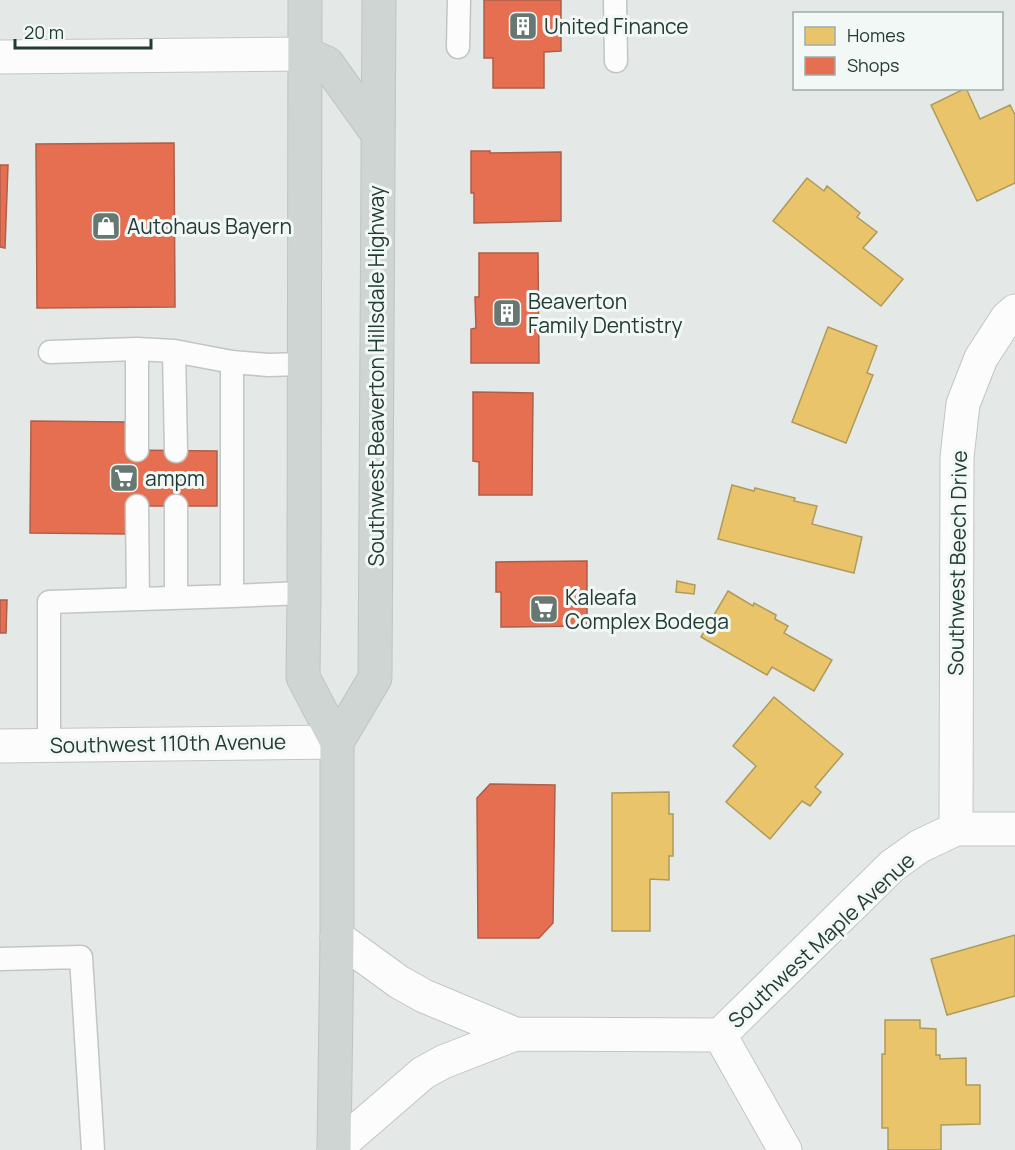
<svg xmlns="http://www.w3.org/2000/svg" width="1015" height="1150" viewBox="0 0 1015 1150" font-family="Manrope,sans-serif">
	<rect width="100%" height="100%" fill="#e4e9e7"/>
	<!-- homes -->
	<path fill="#e9c46a" stroke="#ae9b5a" stroke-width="1.5" d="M966 88 980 119 1010 105 1015 115V183L977 201 931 105Z
		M807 178 824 191 827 186 860 213 857 217 877 232 863 248 903 279 881 306 773 221Z
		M828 327 877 346 867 373 873 375 846 443 792 422Z
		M732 485 754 491 755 488 795 498 794 501 817 506 812 524 862 537 854 573 718 539Z
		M677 581 695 585 694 594 676 592Z
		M728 591 753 606 754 603 776 615 775 619 788 626 784 633 832 660 814 691 772 667 767 675 701 637Z
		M774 697 843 754 815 787 821 792 810 806 802 801 770 839 726 802 756 766 733 746Z
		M669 792V814H673V856H669V880L650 879V931H612V793Z
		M1015 935V996L947 1015 931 959Z
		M885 1020H920V1028L936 1029V1055H940V1059L966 1058V1085H980V1124L941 1125V1150H888V1128H882V1054H885Z"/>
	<!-- shops -->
	<path fill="#e76f51" stroke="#ac5f49" stroke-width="1.5" d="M484 0H561V51L544 52V88H493V58H484Z
		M174 143 175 307 37 308 36 144Z
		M471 151H490V153L561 152V221L474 223V193H471Z
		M0 165H8L5 248 0 247Z
		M479 253H538L539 363H471V329L476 328 475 297H479Z
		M473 392 533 393 532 495H479V462L473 461Z
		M31 421 126 422V450L217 451V506H137L128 534 30 533Z
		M587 561V626L501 627V592H496V562Z
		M0 600H7L6 633H0Z
		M490 784 555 785 553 923 539 938H478L477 798Z"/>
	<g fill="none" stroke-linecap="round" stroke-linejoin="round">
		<!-- service casing -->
		<g stroke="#c1c6c4" stroke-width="25">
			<path id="service" d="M615 0 616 61
				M458 47 459 0
				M137 349V450
				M174 351 176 451
				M50 352 137 349 174 351 232 362
				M137 506 138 599
				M176 506V598
				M232 596 304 593
				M49 745V602L232 596V362L268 365 304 364
				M0 959 81 957 93 1150"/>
		</g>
		<!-- minor casing -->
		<g stroke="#c1c6c4" stroke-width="35">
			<path id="minor" d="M0 57 306 54
				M956 829 957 457 963 404 981 358 1007 318 1015 311
				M337 937 399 982 424 996 515 1034 720 1035 892 866 920 846 956 829H1015
				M720 1035 785 1150
				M334 1150 423 1073 443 1062 515 1034"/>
		</g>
		<!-- tertiary casing -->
		<g stroke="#c1c6c4" stroke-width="35">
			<path id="tertiary" d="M0 746 337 742"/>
		</g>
		<!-- primary casing -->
		<g stroke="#bdc5c2" stroke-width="35">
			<path id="primary" d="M305 0 304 593 303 677 337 742V937L334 1150
				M306 54 327 63 377 133
				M337 742 375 678 379 0"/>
		</g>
		<!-- service -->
		<use href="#service" stroke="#fbfcfb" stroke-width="22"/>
		<!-- minor -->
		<use href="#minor" stroke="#fbfcfb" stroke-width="33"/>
		<!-- tertiary -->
		<use href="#tertiary" stroke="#fbfcfb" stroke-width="33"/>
		<!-- primary -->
		<use href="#primary" stroke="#ced5d3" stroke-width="33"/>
	</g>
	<!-- icons -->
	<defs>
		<g id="building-square" transform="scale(1.5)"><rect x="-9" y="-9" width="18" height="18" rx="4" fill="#677873" stroke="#f2f8f5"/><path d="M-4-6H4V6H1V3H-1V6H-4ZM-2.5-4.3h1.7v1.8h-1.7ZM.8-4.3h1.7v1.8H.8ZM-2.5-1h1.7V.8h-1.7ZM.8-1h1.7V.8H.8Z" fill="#fff"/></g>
		<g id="shop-square" transform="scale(1.5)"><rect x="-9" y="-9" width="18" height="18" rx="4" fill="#677873" stroke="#f2f8f5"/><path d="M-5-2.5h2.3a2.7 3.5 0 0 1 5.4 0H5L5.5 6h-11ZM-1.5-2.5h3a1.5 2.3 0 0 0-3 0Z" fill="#fff"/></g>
		<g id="supermarket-square" transform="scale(1.5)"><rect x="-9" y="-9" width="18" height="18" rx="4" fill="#677873" stroke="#f2f8f5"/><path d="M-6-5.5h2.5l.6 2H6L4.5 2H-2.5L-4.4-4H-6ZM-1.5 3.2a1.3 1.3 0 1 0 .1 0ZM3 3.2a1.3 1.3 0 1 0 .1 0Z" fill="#fff"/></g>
	</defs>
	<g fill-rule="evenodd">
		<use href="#building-square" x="523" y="26"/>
		<use href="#shop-square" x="106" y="226"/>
		<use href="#building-square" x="507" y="313"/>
		<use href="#supermarket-square" x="124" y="478"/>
		<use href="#supermarket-square" x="544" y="609"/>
	</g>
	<g text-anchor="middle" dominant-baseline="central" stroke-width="6" stroke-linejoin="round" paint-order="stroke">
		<!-- poi labels -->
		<g font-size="21" fill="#233b35" stroke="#f2f8f5" text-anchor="start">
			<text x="544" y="26">United Finance</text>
			<text x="127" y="226">Autohaus Bayern</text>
			<text x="528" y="301">Beaverton<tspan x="528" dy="24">Family Dentistry</tspan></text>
			<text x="145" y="478">ampm</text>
			<text x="565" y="597">Kaleafa<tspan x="565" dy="24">Complex Bodega</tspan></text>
		</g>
		<!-- street labels -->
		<g font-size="21" fill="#233b35" stroke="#f2f8f5">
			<text transform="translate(376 376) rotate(-90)">Southwest Beaverton Hillsdale Highway</text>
			<text transform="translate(957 563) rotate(-89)">Southwest Beech Drive</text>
			<text transform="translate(168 743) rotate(-1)">Southwest 110th Avenue</text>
			<text transform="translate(821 940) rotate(-43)">Southwest Maple Avenue</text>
		</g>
	</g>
	<!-- legend -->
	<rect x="793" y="12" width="210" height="78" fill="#f2f8f5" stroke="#9faca8" stroke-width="1.5"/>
	<rect x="805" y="27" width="30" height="18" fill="#e9c46a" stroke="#9faca8" stroke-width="1.5"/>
	<text x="847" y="42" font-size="18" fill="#233b35">Homes</text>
	<rect x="805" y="57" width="30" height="18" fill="#e76f51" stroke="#9faca8" stroke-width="1.5"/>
	<text x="847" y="72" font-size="18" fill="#233b35">Shops</text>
	<!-- scale -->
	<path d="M15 39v9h136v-9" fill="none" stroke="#233b35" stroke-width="3"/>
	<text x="24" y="39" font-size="18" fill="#233b35" stroke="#f2f8f5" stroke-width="4.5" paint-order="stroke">20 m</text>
</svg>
